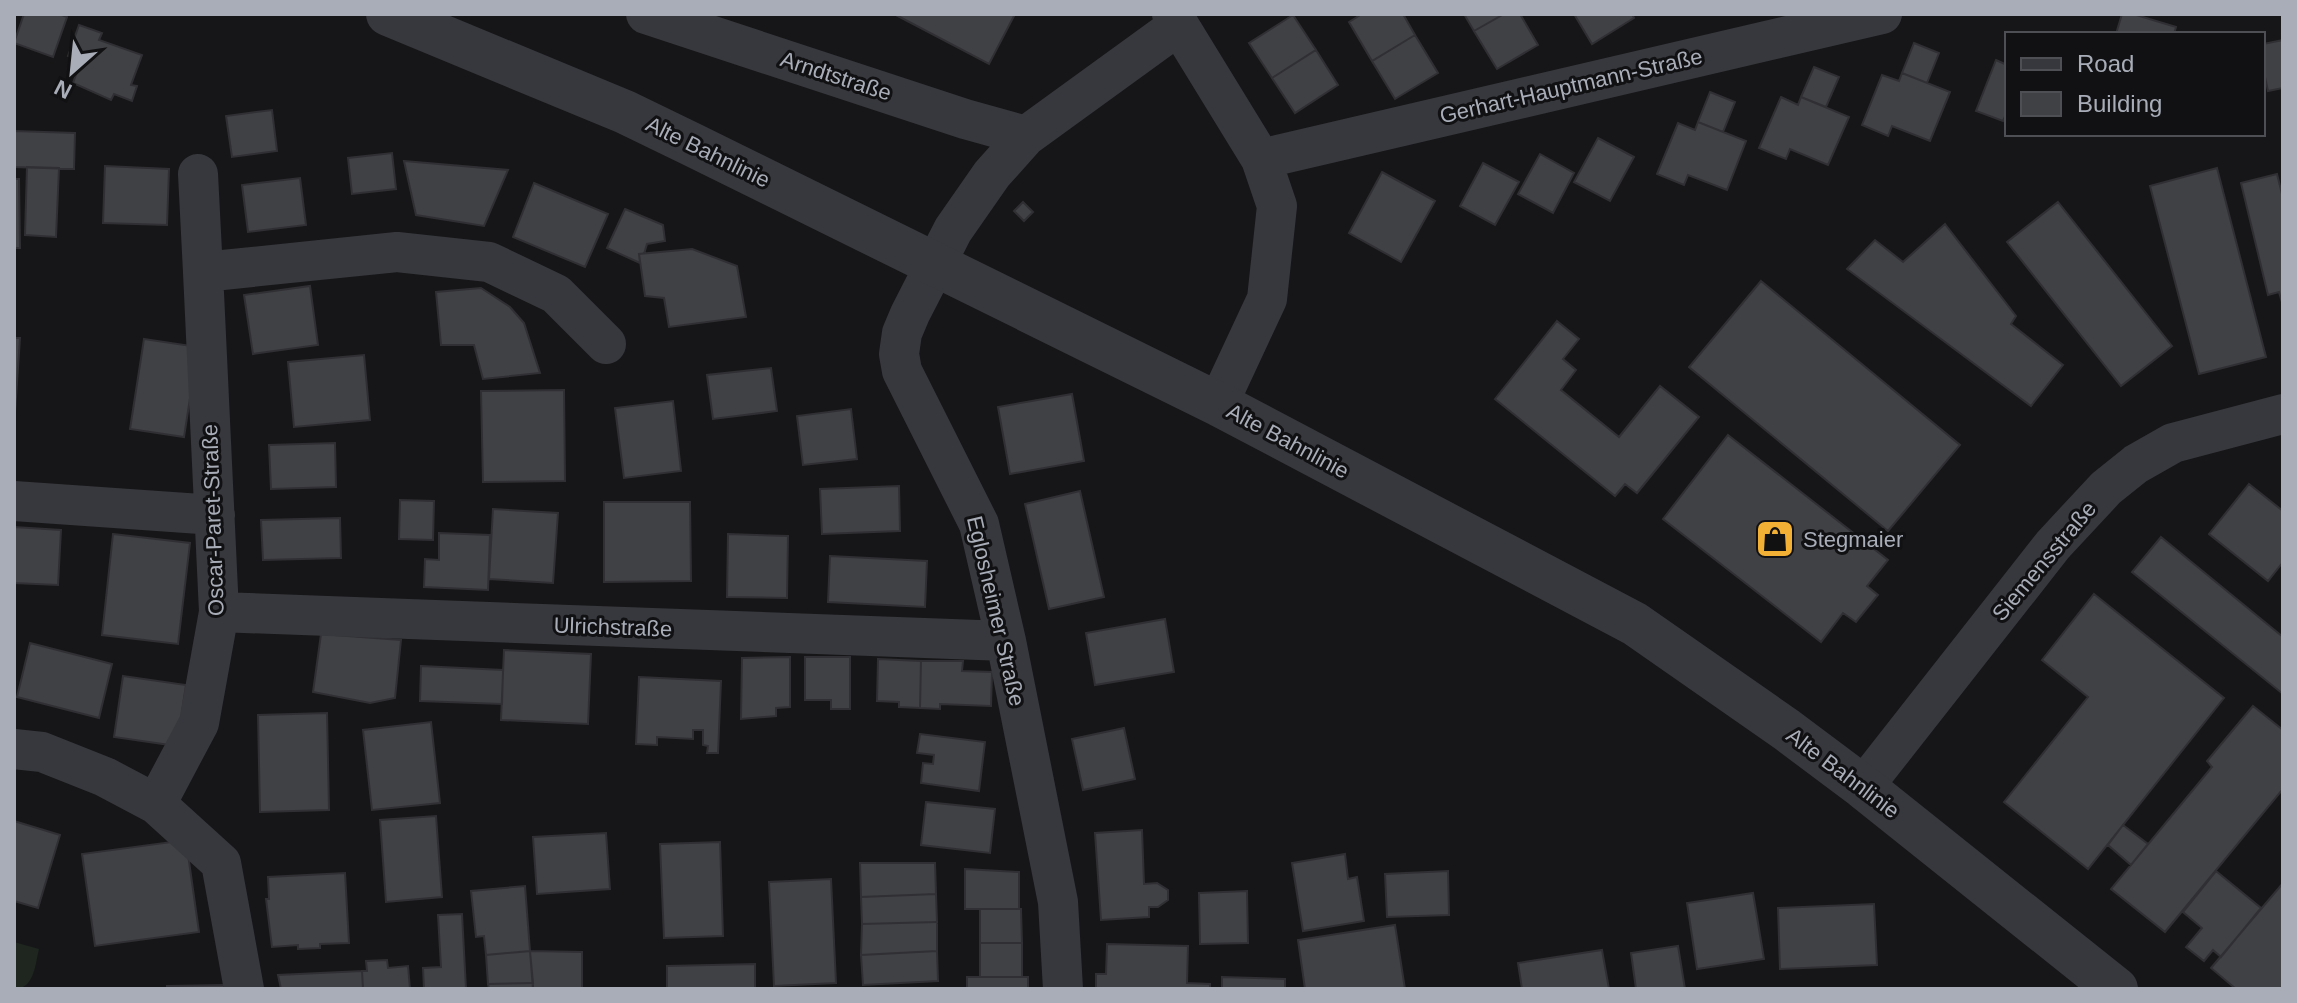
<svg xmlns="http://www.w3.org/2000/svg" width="2297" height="1003" viewBox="0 0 2297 1003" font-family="Arial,sans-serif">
	<rect width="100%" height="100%" fill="#161618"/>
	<!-- green -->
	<path fill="#1e261f" d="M14 942 39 949C35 966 34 989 14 989Z"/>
	<!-- building -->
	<path fill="#404145" stroke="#303034" stroke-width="2" d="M24 14H59L67 17 53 57 14 43Z
		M894 14H1015L989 64Z
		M1362 14H1403L1415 35 1372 61 1349 22Z
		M1464 14H1504L1474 31Z
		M1504 14H1520L1538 45 1497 69 1474 31Z
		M1574 14H1632L1634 18 1592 44Z
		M2122 14H2133L2176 27 2174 34H2116Z
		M1293 15 1316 50 1272 78 1249 43Z
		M79 25 102 33 99 40 142 55 131 85 137 86 132 101 114 94 111 100 73 83 81 61 68 56Z
		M1415 35 1438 73 1395 99 1372 61Z
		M2283 40V88L2268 91 2263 68V44Z
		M1914 43 1939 53 1927 83 1902 73Z
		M1316 50 1338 85 1295 113 1272 78Z
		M1996 60 2007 65V112L2003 121 1976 111Z
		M1814 67 1839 77 1826 107 1801 97Z
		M1902 73 1950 92 1930 141 1892 126 1888 136 1862 125 1882 75 1899 81Z
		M1710 92 1735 102 1723 132 1698 122Z
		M1781 97 1798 105 1801 97 1849 117 1828 165 1790 149 1786 159 1759 148Z
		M272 110 277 151 232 157 226 116Z
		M1698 122 1746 141 1727 190 1688 175 1684 185 1657 174 1678 123 1695 130Z
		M14 131 75 133 74 169 14 167Z
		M1598 138 1634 157 1610 201 1574 182Z
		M392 153 396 189 352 194 348 158Z
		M1540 154 1574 173 1553 213 1518 194Z
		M404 161 508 170 484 226 416 215Z
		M1483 163 1519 182 1495 225 1460 206Z
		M105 166 169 169 167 225 103 223Z
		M27 167 59 168 56 237 25 235Z
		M2217 168 2266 357 2199 374 2150 186Z
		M1382 172 1435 201 1401 262 1349 233Z
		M2277 174 2283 198V306L2279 292 2268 295 2241 183Z
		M300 178 306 225 248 232 242 185Z
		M14 179H19L20 248H14Z
		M534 183 608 214 585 267 513 237Z
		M1023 202 1033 212 1024 221 1014 211Z
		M2058 202 2172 346 2121 386 2007 242Z
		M625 209 663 225 665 241 647 244 644 254H639L640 263 607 248Z
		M1945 224 2016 316 2011 324 2063 365 2031 406 1847 269 1875 240 1903 262Z
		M692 249 737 266 746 317 669 327 664 298 645 296 639 254Z
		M1761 281 1960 445 1888 531 1689 367Z
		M310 286 318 345 253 354 244 295Z
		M481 288 510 307 524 323 540 373 483 379 474 345H441L436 292Z
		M1557 321 1579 339 1563 359 1576 370 1561 390 1619 437 1660 386 1699 417 1637 493 1625 484 1615 496 1495 399Z
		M14 338H20L14 427Z
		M144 339 198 347 184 437 130 429Z
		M364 355 370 420 294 427 288 362Z
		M771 368 777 411 713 419 707 375Z
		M564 390 565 481 483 482 481 391Z
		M1072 394 1084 461 1010 474 998 407Z
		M673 401 681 471 624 478 615 408Z
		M851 409 857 459 803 465 797 416Z
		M1728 435 1888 560 1867 586 1878 595 1856 622 1843 613 1821 642 1663 519Z
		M335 443 336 487 271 489 269 445Z
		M2249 484 2283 511V562L2268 581 2209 534Z
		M899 486 900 531 822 534 820 489Z
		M1080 491 1104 597 1049 609 1025 504Z
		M400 500 434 501 433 540 399 539Z
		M604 502H690L691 581 604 582Z
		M493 509 558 513 553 583 489 579Z
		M340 518 341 558 263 560 261 520Z
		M14 527 61 530 58 585 14 583Z
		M439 533 490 535 488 590 424 587 425 559 439 560Z
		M113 534 190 543 178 644 102 635Z
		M728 534 788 536 787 598 727 597Z
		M2161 537 2283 637V694L2132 572Z
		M830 556 927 561 925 607 828 602Z
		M2094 594 2224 698 2088 869 2004 802 2088 697 2042 660Z
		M1165 619 1174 672 1095 685 1086 633Z
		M321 634 401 640 395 698 370 703 313 692Z
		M30 643 112 664 99 718 17 697Z
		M504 650 591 654 588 724 501 720Z
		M790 657V707L776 708V716L741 719 742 658Z
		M805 657H850V709H831V700H805Z
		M878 659 921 661 920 708 899 707V702L877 701Z
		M921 661H963L962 671 992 672 991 706 940 704V709L920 708Z
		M421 666 503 670 502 704 420 701Z
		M123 676 186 685 177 746 114 737Z
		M639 677 721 681 718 753H707L708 746 703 745V730H693V739L657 737V745L636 744Z
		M2253 706 2283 730V789L2165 932 2111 889 2212 767 2207 761Z
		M327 713 329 810 260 812 258 715Z
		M431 722 440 803 372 810 363 730Z
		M1124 728 1135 779 1083 790 1072 739Z
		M920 734 985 742 979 791 921 783 923 763 933 764 934 755 917 753Z
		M926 802 995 809 990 853 921 845Z
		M436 816 442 897 386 902 380 820Z
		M14 821 60 835 38 908 14 901Z
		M2123 825 2148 844 2131 865 2108 845Z
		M1142 830 1144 884 1157 883 1168 890V900L1158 907H1149V917L1101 920 1095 833Z
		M606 833 610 889 537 894 533 837Z
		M186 840 199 932 95 946 82 854Z
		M720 842 723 936 664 938 660 844Z
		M1345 854 1348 879 1357 877 1364 921 1303 931 1292 863Z
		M860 863H935L936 894 861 897Z
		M965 869 1019 872V909H965Z
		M1448 871 1449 915 1387 917 1385 874Z
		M2216 871 2261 908 2221 957 2213 950 2204 961 2186 947 2202 928 2183 912Z
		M345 873 349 943 320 944V948L298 949V945L272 947 266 899H269L268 877Z
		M831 879 836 983 774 986 769 882Z
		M2283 883V989H2236L2211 968Z
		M525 886 530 951 486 955 484 936 476 937 471 891Z
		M1247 891 1248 943 1200 944 1199 893Z
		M1753 893 1764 959 1697 969 1687 903Z
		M936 894 937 922 862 924 861 897Z
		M1874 904 1877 965 1780 969 1778 908Z
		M980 909H1021L1022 943H980Z
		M462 914 466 989H424L423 968 441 967 438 915Z
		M937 922V951L861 955 862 924Z
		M1395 925 1405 989H1305L1298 940Z
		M980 943H1022V977H980Z
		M1107 944 1188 946 1187 983 1210 984V989H1096V974H1106Z
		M1678 946 1685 989H1636L1631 953Z
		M1602 950 1609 989H1522L1518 963Z
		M530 951 582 952V989H533Z
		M530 951 533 983 488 984 486 955Z
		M937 951 938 981 863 985 861 955Z
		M387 960 388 968 408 966 410 989H363L362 971H367L366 961Z
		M755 964V989H667V966Z
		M362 971 363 989H281L278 975Z
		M967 977H1028V989H967Z
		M1222 977 1285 979V989H1222Z
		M533 983V989H489L488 984Z
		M224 985V989H167V986Z"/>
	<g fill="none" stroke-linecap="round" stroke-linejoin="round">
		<!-- minor -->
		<path stroke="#37383d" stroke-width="40" d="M646 14 965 119 1026 136
			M1172 14 1261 159 1277 206 1267 299 1218 404
			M1261 159 1882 14
			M198 174 203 272
			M14 501 215 515
			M219 612 1006 641
			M14 749 42 752 105 777 156 804 221 863 244 989
			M1863 787 2053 545 2106 488 2136 464 2173 443 2283 414
			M156 804 199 723 219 612 203 272 397 252 489 262 556 294 606 344
			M1063 989 1058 902 1006 641 979 524 902 371 899 354 902 333 910 314 953 230 992 174 1026 136 1179 25"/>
		<!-- tertiary -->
		<path stroke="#37383d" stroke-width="44" d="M388 14 625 112 693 145 1218 404 1635 624 1787 730 1863 787 2116 989"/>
	</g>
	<!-- icons -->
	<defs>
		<g id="shop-square" transform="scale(2)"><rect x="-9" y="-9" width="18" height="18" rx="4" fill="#f2b134" stroke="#111113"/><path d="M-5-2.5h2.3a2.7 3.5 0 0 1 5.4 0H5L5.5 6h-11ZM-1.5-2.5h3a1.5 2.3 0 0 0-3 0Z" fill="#111"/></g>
	</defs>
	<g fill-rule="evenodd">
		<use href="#shop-square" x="1775" y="539"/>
	</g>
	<g text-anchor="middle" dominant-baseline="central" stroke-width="6" stroke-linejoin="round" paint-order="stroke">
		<!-- street labels -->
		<g font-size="22" fill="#a8adb8" stroke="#111113">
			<text transform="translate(836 76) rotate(18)">Arndtstraße</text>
			<text transform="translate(1571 86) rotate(-13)">Gerhart-Hauptmann-Straße</text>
			<text transform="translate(708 152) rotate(26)">Alte Bahnlinie</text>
			<text transform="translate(1288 441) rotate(28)">Alte Bahnlinie</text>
			<text transform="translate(213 520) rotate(-92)">Oscar-Paret-Straße</text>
			<text transform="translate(2044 561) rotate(-50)">Siemensstraße</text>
			<text transform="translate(996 611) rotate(77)">Eglosheimer Straße</text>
			<text transform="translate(613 627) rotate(2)">Ulrichstraße</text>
			<text transform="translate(1843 773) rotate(37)">Alte Bahnlinie</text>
		</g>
		<!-- poi labels -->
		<g font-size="22" fill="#a8adb8" stroke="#111113" text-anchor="start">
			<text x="1803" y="539">Stegmaier</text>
		</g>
	</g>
	<!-- border -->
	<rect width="2297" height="1003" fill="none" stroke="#a8adb8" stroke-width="32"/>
	<!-- legend -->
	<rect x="2005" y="32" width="260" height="104" fill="#111113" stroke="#4d4f55" stroke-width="2"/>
	<rect x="2021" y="58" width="40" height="12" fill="#37383d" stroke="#4d4f55" stroke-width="2"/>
	<text x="2077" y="72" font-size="24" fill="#a8adb8">Road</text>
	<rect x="2021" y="92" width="40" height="24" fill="#404145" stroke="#4d4f55" stroke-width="2"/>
	<text x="2077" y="112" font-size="24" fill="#a8adb8">Building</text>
	<!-- north arrow -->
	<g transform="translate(72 72) rotate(207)" stroke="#111113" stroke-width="6" paint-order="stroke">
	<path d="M0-6L14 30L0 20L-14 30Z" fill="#a8adb8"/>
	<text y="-12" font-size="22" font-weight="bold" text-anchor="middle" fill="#a8adb8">N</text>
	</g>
</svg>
